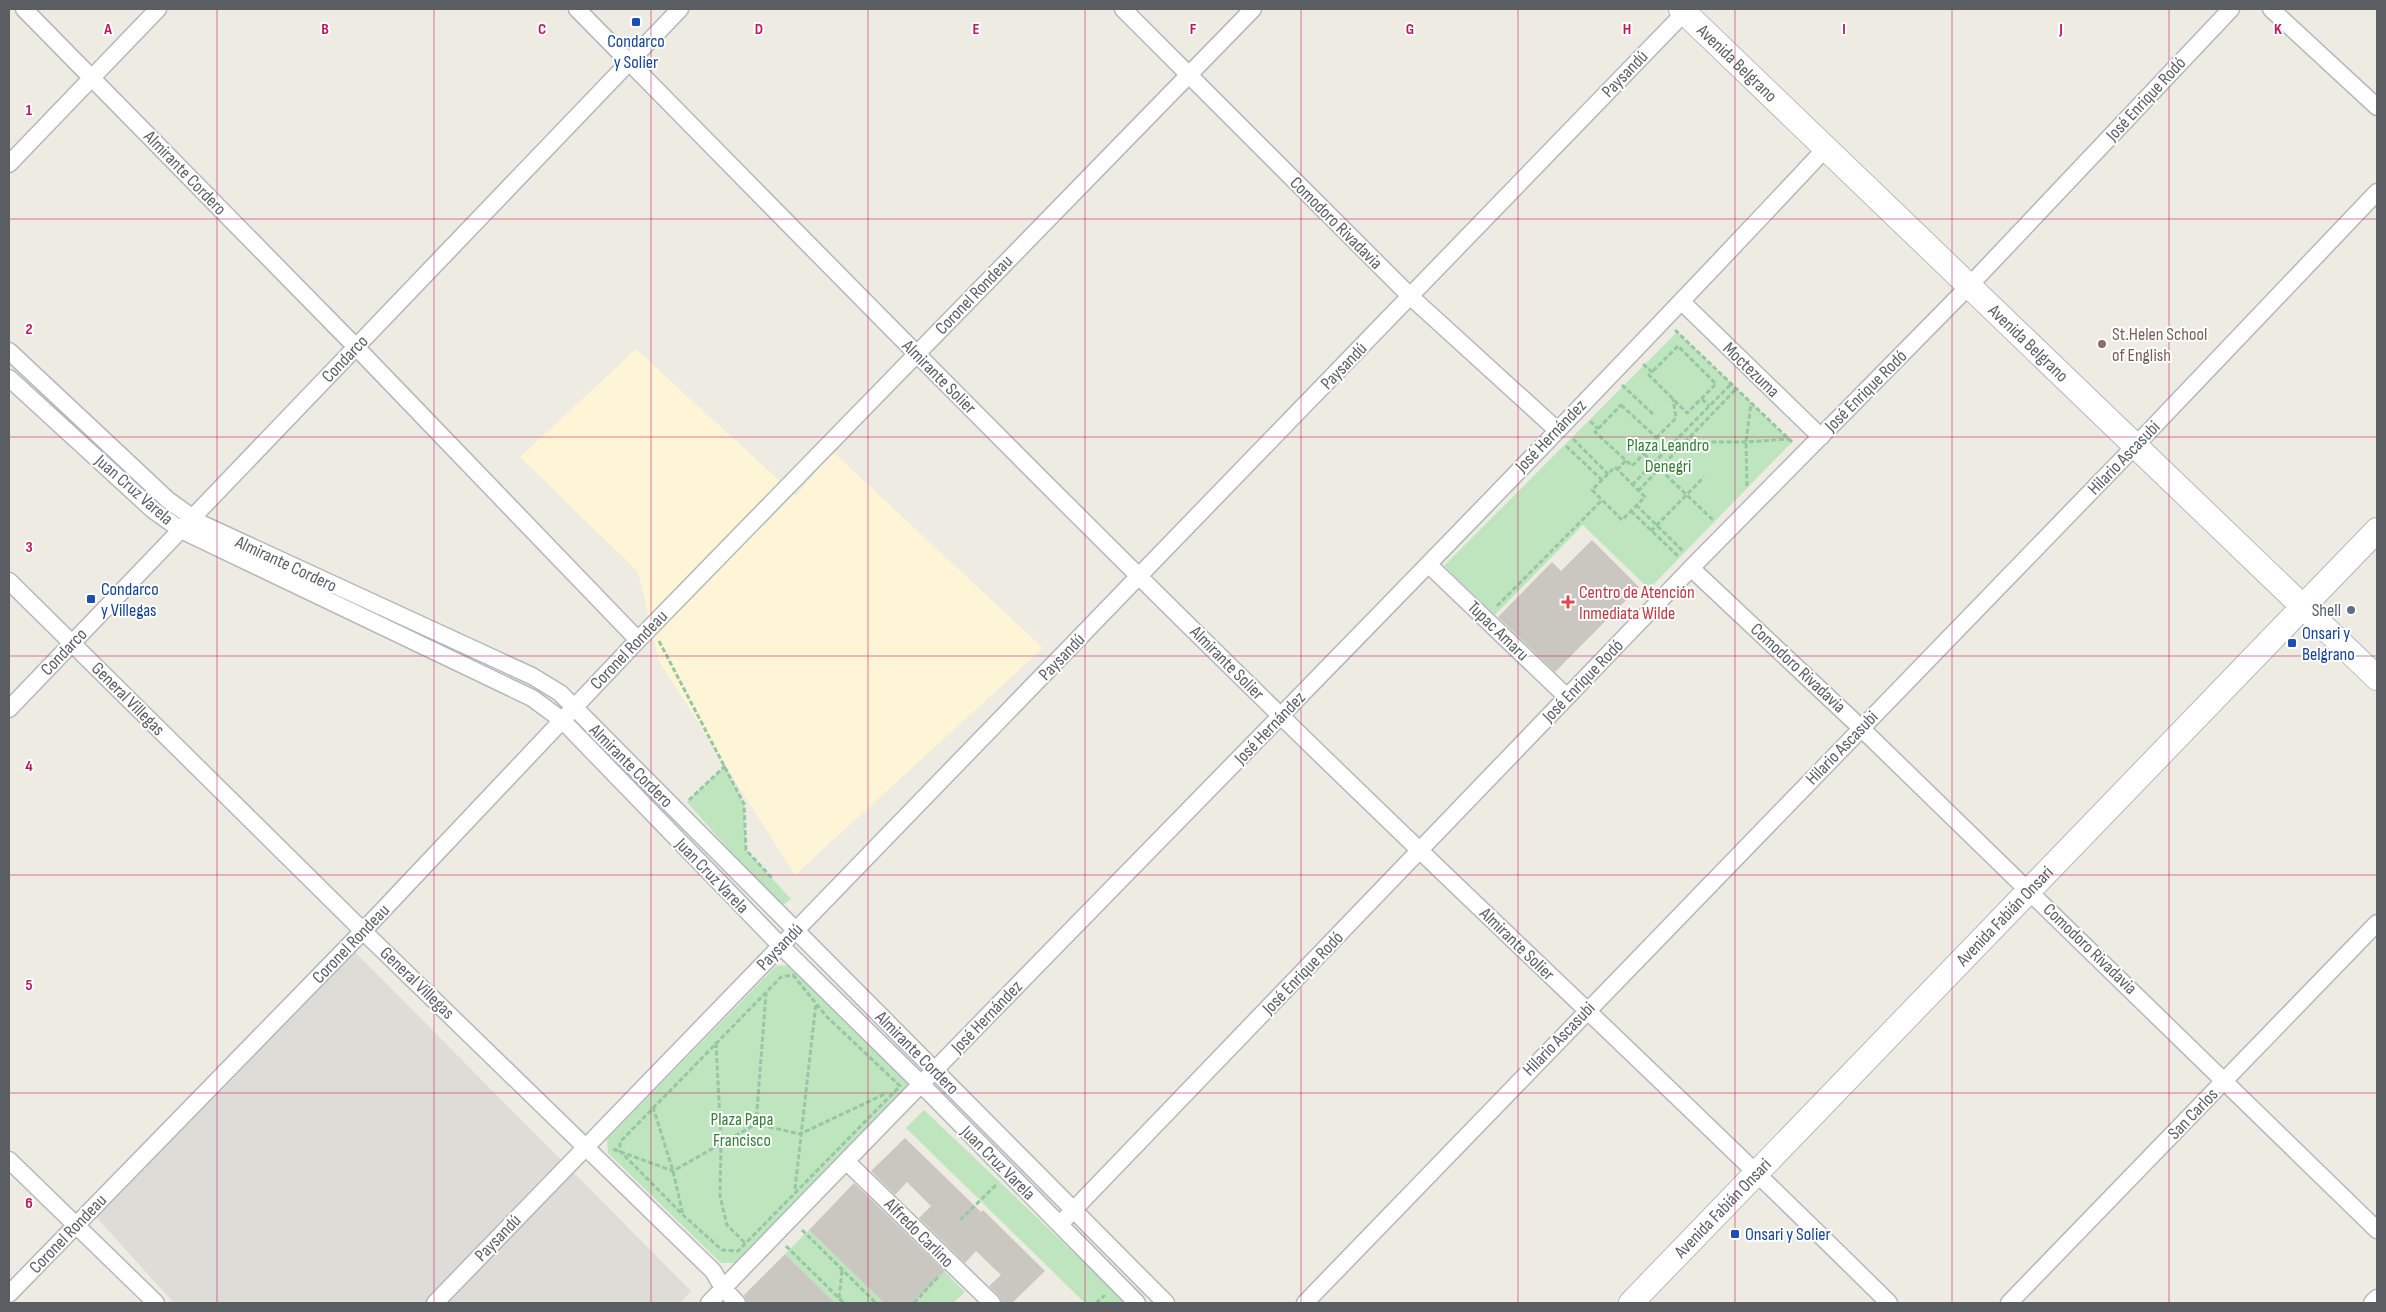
<svg xmlns="http://www.w3.org/2000/svg" width="2386" height="1312" viewBox="0 0 2386 1312" font-family="'Sofia Sans Condensed',sans-serif">
	<rect width="100%" height="100%" fill="#edebe2"/>
	<!-- commercial -->
	<path fill="#fef4d6" d="M636 349 796 496 832 451 1043 648 795 875 659 661 638 572 520 457Z"/>
	<!-- industrial -->
	<path fill="#dedcd6" d="M350 947 691 1291 680 1303H174L87 1207Z"/>
	<!-- green -->
	<path fill="#bee5be" d="M1677 332 1792 442 1649 589 1583 525 1495 615 1444 566Z
		M725 766 744 804 746 850 791 899 784 904 776 903 687 802Z
		M791 965 911 1084 735 1263H721L608 1153 607 1139 776 966Z
		M924 1110 1127 1303H1085L906 1128Z
		M809 1230 884 1303H835L785 1254Z
		M944 1271 965 1292 953 1303H912Z"/>
	<!-- building -->
	<path fill="#cac7c1" d="M1592 540 1639 587 1555 672 1498 617 1552 562 1561 571Z
		M905 1138 981 1212 983 1210 1045 1271 1012 1303H1002L999 1296 989 1286 1001 1275 976 1251 965 1263 919 1218 931 1206 907 1182 895 1195 871 1171Z
		M854 1183 945 1271 912 1303H884L809 1230Z
		M785 1254 835 1303H747L744 1295Z"/>
	<g fill="none" stroke-linecap="round" stroke-linejoin="round">
		<!-- street casing -->
		<g stroke="#b4b8bc" stroke-width="19">
			<path id="street" d="M24 9 356 347 638 640
				M577 9C811 247 1044 485 1283 718 1483 914 1690 1105 1889 1303
				M1123 9 1411 297 1557 430
				M2271 9 2377 107
				M9 164 158 9
				M1682 302 1821 437
				M9 351 168 500 200 523 532 676 560 693 1166 1303
				M9 378 153 510 181 530 532 698 562 720 781 946 921 1084 1137 1303
				M1429 565 1567 697
				M1691 568 1861 728 2377 1230
				M9 581 363 931 713 1271 723 1288 737 1303
				M9 709 680 9
				M9 1160 156 1303
				M847 1162 992 1303
				M1060 1224 1696 563 1969 286 2231 9
				M9 1294 363 931 638 640 1253 9
				M435 1303 1688 9
				M709 1303C1080 917 1460 539 1826 148
				M1305 1303 2136 445 2377 192
				M2009 1303 2377 923
				M2372 1303 2377 1298"/>
		</g>
		<!-- secondary casing -->
		<g stroke="#b5b9bf" stroke-width="26">
			<g id="secondary">
				<path id="s1" d="M1681 9 2377 678"/>
				<path id="s2" d="M1631 1303 2377 530"/>
			</g>
		</g>
		<!-- path -->
		<path stroke="#97c6a4" stroke-width="3" stroke-dasharray="5 2.5" stroke-linecap="butt" d="M1675 330 1792 442
			M1643 364 1652 372 1649 375 1687 413 1716 384 1678 346 1652 372
			M1622 385 1654 415
			M1702 399 1709 406
			M1621 405 1658 439 1632 466 1595 432Z
			M1590 421 1598 429
			M1656 438 1676 418 1673 399
			M1573 439 1608 474
			M1674 442H1746L1789 439
			M1566 446 1602 480
			M1644 454 1714 521
			M1615 467 1645 497 1622 520 1592 490Z
			M1617 470 1626 460
			M1632 485 1731 384
			M1747 486 1746 442 1751 403
			M1638 491 1736 389
			M1636 505 1684 552
			M1631 511 1679 557
			M1651 531 1704 477
			M1497 606 1602 500
			M659 641 744 804 746 850 772 878
			M689 800 725 766
			M793 975 826 1016 900 1086 738 1251 722 1250 683 1215 620 1151V1142L781 977Z
			M716 1043 721 1142 720 1196 727 1225 745 1243
			M653 1107 673 1171 683 1215
			M756 1124 766 993
			M613 1149 673 1171 756 1124 800 1134 887 1093
			M795 1189 816 1003
			M960 1220 997 1184
			M802 1230 876 1303
			M786 1246 844 1303
			M839 1298 842 1271
			M914 1303 939 1276
			M1096 1303 1105 1295"/>
		<!-- street -->
		<use href="#street" stroke="#fff" stroke-width="16"/>
		<!-- secondary -->
		<use href="#secondary" stroke="#fff" stroke-width="24"/>
	</g>
	<!-- grid -->
	<path fill="none" stroke="#c2185b" stroke-width="1" stroke-opacity="0.55" d="M217 9V1303M434 9V1303M651 9V1303M868 9V1303M1085 9V1303M1301 9V1303M1518 9V1303M1735 9V1303M1952 9V1303M2169 9V1303M9 219H2377M9 437H2377M9 656H2377M9 875H2377M9 1093H2377"/>
	<!-- markers -->
	<g fill="#1a4fb4" stroke="#fff" stroke-width="2">
		<rect x="631" y="17" width="10" height="10" rx="2.5"/>
		<rect x="86" y="594" width="10" height="10" rx="2.5"/>
		<rect x="2287" y="638" width="10" height="10" rx="2.5"/>
		<rect x="1730" y="1229" width="10" height="10" rx="2.5"/>
	</g>
	<circle fill="#8d6e63" stroke="#fff" stroke-width="2" cx="2102" cy="344" r="5"/>
	<path fill="#e0444e" stroke="#fff" stroke-width="2" d="M1565.5 594.5h5v5h5v5h-5v5h-5v-5h-5v-5h5z"/>
	<circle fill="#5c6f8a" stroke="#fff" stroke-width="2" cx="2351" cy="610" r="5"/>
	<g text-anchor="middle" dominant-baseline="central" stroke-width="4" stroke-linejoin="round" paint-order="stroke">
		<!-- transit labels -->
		<g font-size="18" fill="#164399" stroke="#fff" text-anchor="start">
			<text x="636" y="41" text-anchor="middle">Condarco<tspan x="636" dy="21">y Solier</tspan></text>
			<text x="101" y="589">Condarco<tspan x="101" dy="21">y Villegas</tspan></text>
			<text x="2302" y="633">Onsari y<tspan x="2302" dy="21">Belgrano</tspan></text>
			<text x="1745" y="1234">Onsari y Solier</text>
		</g>
		<!-- street labels -->
		<g font-size="18" fill="#5a5e63" stroke="#fff">
			<text stroke="none"><textPath href="#s1" startOffset="78">Avenida Belgrano</textPath></text>
			<text transform="translate(1625 74) rotate(-46)">Paysandú</text>
			<text transform="translate(2146 99) rotate(-47)">José Enrique Rodó</text>
			<text transform="translate(185 173) rotate(46)">Almirante Cordero</text>
			<text transform="translate(1336 223) rotate(45)">Comodoro Rivadavia</text>
			<text transform="translate(974 295) rotate(-46)">Coronel Rondeau</text>
			<text stroke="none"><textPath href="#s1" startOffset="482">Avenida Belgrano</textPath></text>
			<text transform="translate(345 359) rotate(-46)">Condarco</text>
			<text transform="translate(1344 366) rotate(-46)">Paysandú</text>
			<text transform="translate(1751 370) rotate(44)">Moctezuma</text>
			<text transform="translate(939 377) rotate(45)">Almirante Solier</text>
			<text transform="translate(1866 391) rotate(-45)">José Enrique Rodó</text>
			<text transform="translate(1551 436) rotate(-46)">José Hernández</text>
			<text transform="translate(2124 458) rotate(-46)">Hilario Ascasubi</text>
			<text transform="translate(134 490) rotate(41)">Juan Cruz Varela</text>
			<text transform="translate(286 564) rotate(25)">Almirante Cordero</text>
			<text transform="translate(1498 631) rotate(44)">Tupac Amaru</text>
			<text transform="translate(629 650) rotate(-46)">Coronel Rondeau</text>
			<text transform="translate(64 652) rotate(-46)">Condarco</text>
			<text transform="translate(1062 657) rotate(-46)">Paysandú</text>
			<text transform="translate(1227 663) rotate(45)">Almirante Solier</text>
			<text transform="translate(1798 668) rotate(43)">Comodoro Rivadavia</text>
			<text transform="translate(1583 681) rotate(-46)">José Enrique Rodó</text>
			<text transform="translate(128 699) rotate(45)">General Villegas</text>
			<text transform="translate(1270 728) rotate(-46)">José Hernández</text>
			<text transform="translate(1842 748) rotate(-46)">Hilario Ascasubi</text>
			<text transform="translate(631 766) rotate(45)">Almirante Cordero</text>
			<text transform="translate(712 876) rotate(46)">Juan Cruz Varela</text>
			<text stroke="none"><textPath href="#s2" startOffset="538">Avenida Fabián Onsari</textPath></text>
			<text transform="translate(351 944) rotate(-46)">Coronel Rondeau</text>
			<text transform="translate(1517 944) rotate(44)">Almirante Solier</text>
			<text transform="translate(780 947) rotate(-46)">Paysandú</text>
			<text transform="translate(2090 949) rotate(44)">Comodoro Rivadavia</text>
			<text transform="translate(1303 973) rotate(-46)">José Enrique Rodó</text>
			<text transform="translate(417 983) rotate(44)">General Villegas</text>
			<text transform="translate(987 1017) rotate(-46)">José Hernández</text>
			<text transform="translate(1559 1039) rotate(-46)">Hilario Ascasubi</text>
			<text transform="translate(917 1053) rotate(45)">Almirante Cordero</text>
			<text transform="translate(2193 1114) rotate(-46)">San Carlos</text>
			<text transform="translate(998 1163) rotate(45)">Juan Cruz Varela</text>
			<text stroke="none"><textPath href="#s2" startOffset="132">Avenida Fabián Onsari</textPath></text>
			<text transform="translate(919 1233) rotate(45)">Alfredo Carlino</text>
			<text transform="translate(68 1234) rotate(-46)">Coronel Rondeau</text>
			<text transform="translate(498 1238) rotate(-46)">Paysandú</text>
		</g>
		<!-- education labels -->
		<g font-size="18" fill="#785e54" stroke="#fff" text-anchor="start">
			<text x="2112" y="334">St.Helen School<tspan x="2112" dy="21">of English</tspan></text>
		</g>
		<!-- park labels -->
		<g font-size="18" fill="#338135" stroke="#fff">
			<text x="1668" y="445">Plaza Leandro<tspan x="1668" dy="21">Denegri</tspan></text>
			<text x="742" y="1119">Plaza Papa<tspan x="742" dy="21">Francisco</tspan></text>
		</g>
		<!-- health labels -->
		<g font-size="18" fill="#be3a42" stroke="#fff" text-anchor="start">
			<text x="1579" y="592">Centro de Atención<tspan x="1579" dy="21">Inmediata Wilde</tspan></text>
		</g>
		<!-- service labels -->
		<g font-size="18" fill="#4e5e75" stroke="#fff" text-anchor="end">
			<text x="2341" y="610">Shell</text>
		</g>
	</g>
	<g font-size="16" text-anchor="middle" font-weight="bold" fill="#c2185b" stroke="#fff" stroke-width="4" stroke-linejoin="round" paint-order="stroke">
		<text x="108" y="34">A</text>
		<text x="325" y="34">B</text>
		<text x="542" y="34">C</text>
		<text x="759" y="34">D</text>
		<text x="976" y="34">E</text>
		<text x="1193" y="34">F</text>
		<text x="1410" y="34">G</text>
		<text x="1627" y="34">H</text>
		<text x="1844" y="34">I</text>
		<text x="2061" y="34">J</text>
		<text x="2278" y="34">K</text>
		<text x="29" y="115">1</text>
		<text x="29" y="334">2</text>
		<text x="29" y="552">3</text>
		<text x="29" y="771">4</text>
		<text x="29" y="990">5</text>
		<text x="29" y="1208">6</text>
	</g>
	<!-- border -->
	<rect width="2386" height="1312" fill="none" stroke="#5a5e63" stroke-width="20"/>
</svg>
